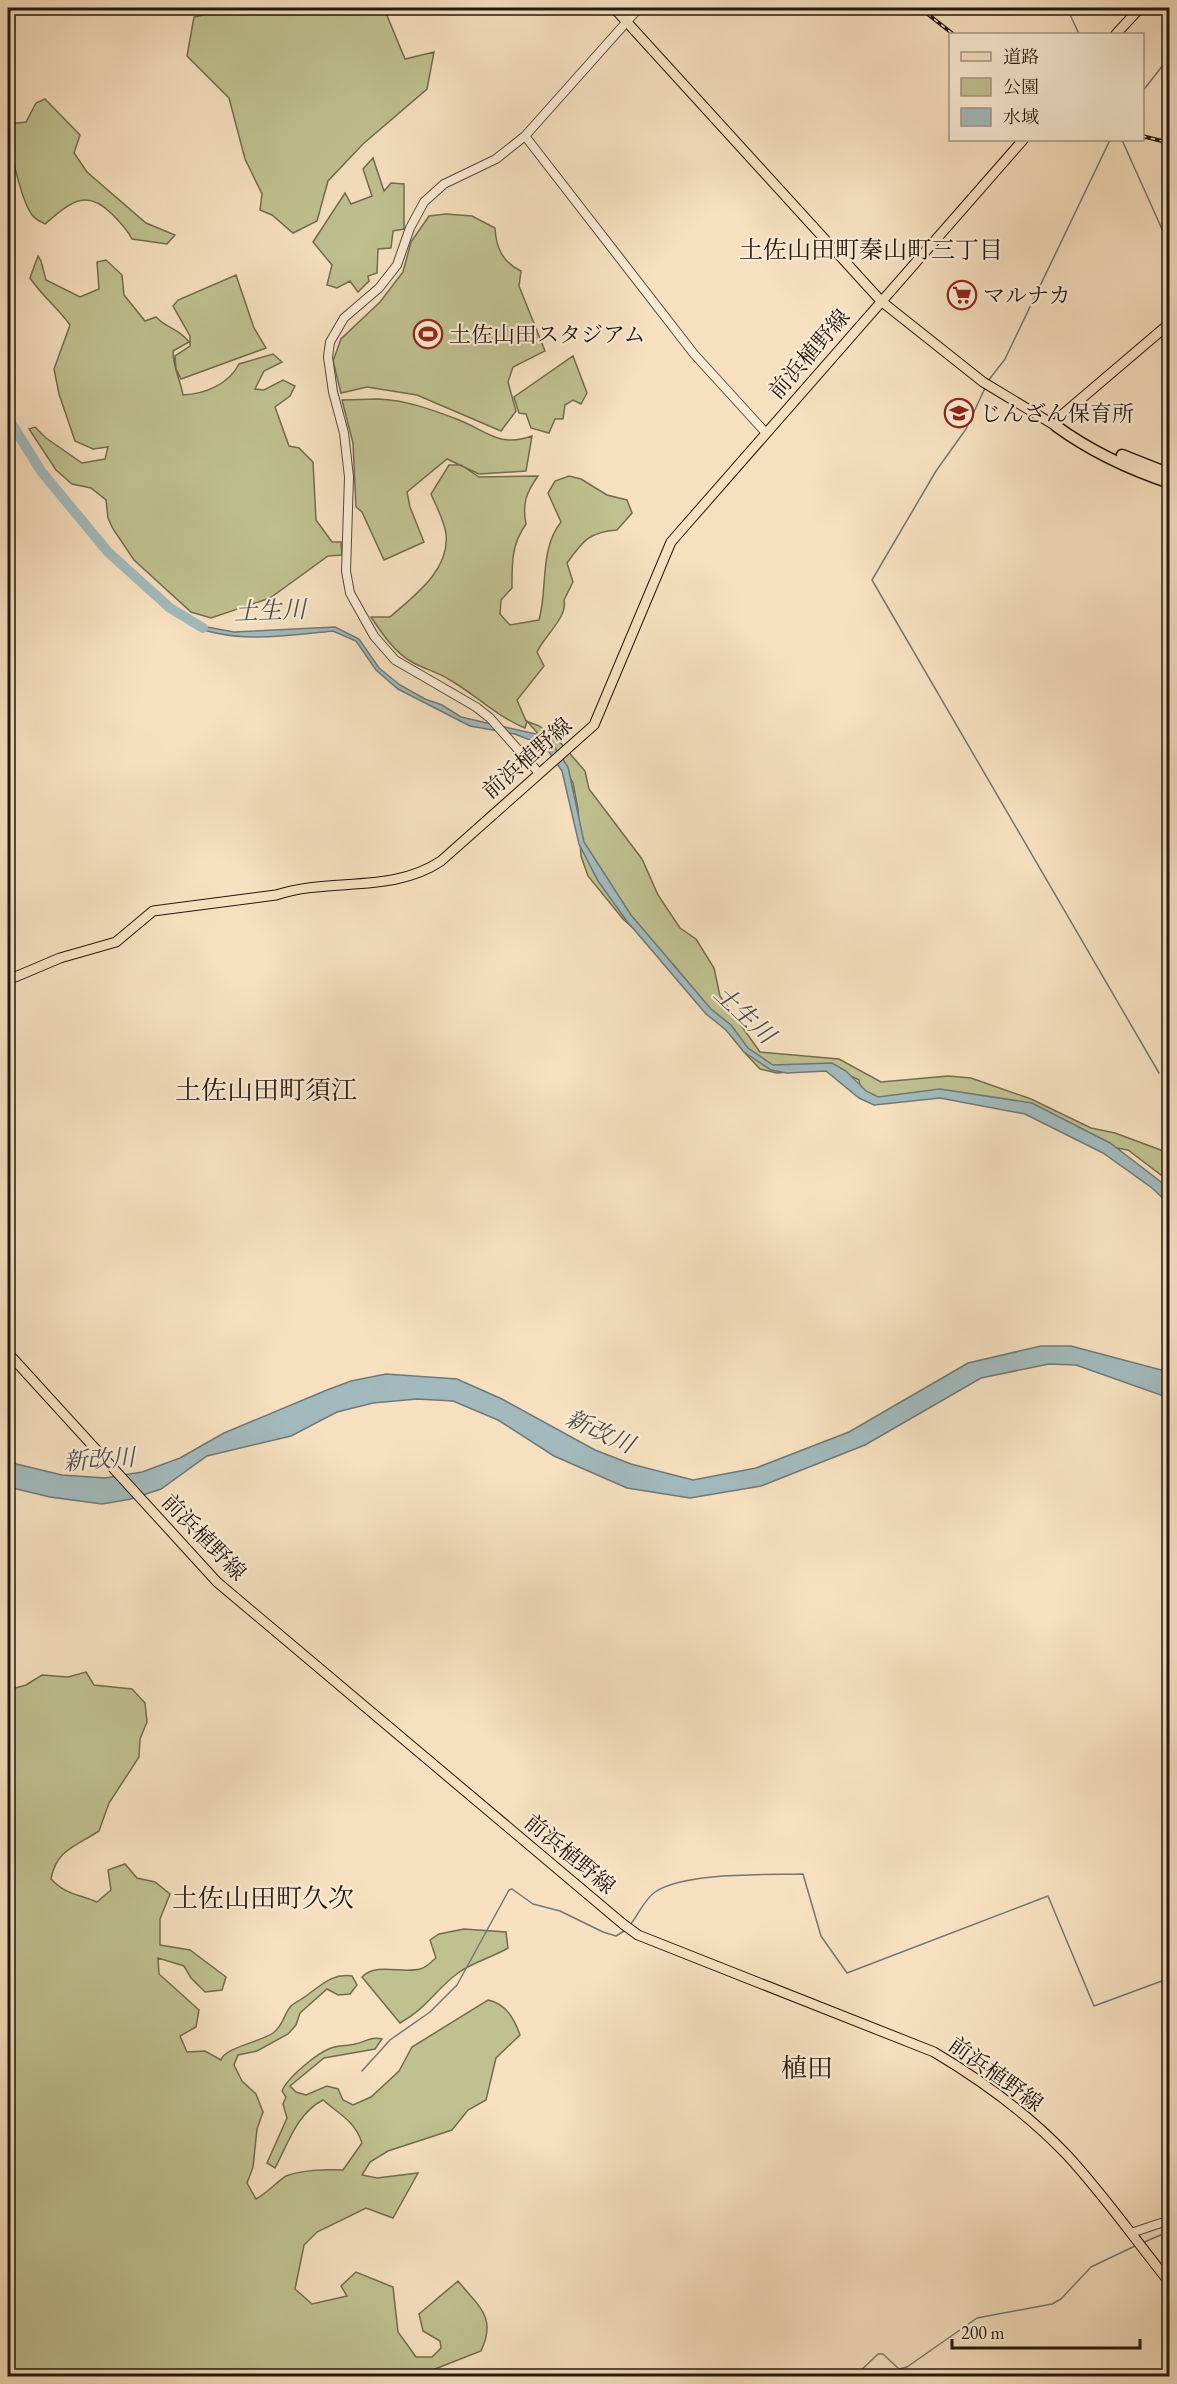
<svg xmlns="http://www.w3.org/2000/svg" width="1177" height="2384" viewBox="0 0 1177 2384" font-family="'EB Garamond','Noto Serif JP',serif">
	<rect width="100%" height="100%" fill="#f6e0bf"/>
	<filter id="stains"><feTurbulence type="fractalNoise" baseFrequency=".00333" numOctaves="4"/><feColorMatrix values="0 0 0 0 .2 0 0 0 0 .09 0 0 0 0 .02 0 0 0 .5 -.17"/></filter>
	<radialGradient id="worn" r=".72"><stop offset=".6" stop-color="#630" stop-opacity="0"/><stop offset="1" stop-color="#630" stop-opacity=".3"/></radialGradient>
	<!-- green -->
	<path fill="#c0c190" stroke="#726c50" stroke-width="1.5" d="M222 8H390L386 13 405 59 434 52 427 89 363 144 328 181 317 221 293 233 272 215 260 210 262 194 245 159 229 98 187 56 194 17 224 11Z
		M45 99 80 135 74 153 87 172 146 223 175 235 167 244 132 239C127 229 120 222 112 214 85 187 69 204 45 224 42 222 36 220 33 216 22 204 7 141 8 124L26 122 36 103Z
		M373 158 384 191 391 183 404 184V229L393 231 391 248 378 249 377 273 368 276 369 281 358 292 350 281 337 288 327 285 332 265 313 242 345 193 351 204 372 196 363 169Z
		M446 214 472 216 495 228C496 247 502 262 521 271L519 286 545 351 513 367 508 382 516 411 501 431 417 395 367 387 341 393 333 361 341 339 380 302 403 272 411 242 429 216Z
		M38 256 41 261 46 280 80 297 99 289 97 262 106 260 122 275 124 295 145 321 156 317C166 328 180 329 189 342L173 351C173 368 180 379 183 395 205 394 229 384 239 364L273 354 282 362 264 371 255 389 264 390 283 380 295 386 290 396 275 407 289 446 299 448 313 462 316 520 332 542H341L342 555 328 556 270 598 211 618 191 612 134 560 113 529 108 518 106 500 91 488 72 484 56 470 29 429 35 427 46 438 82 463 105 459 108 447 93 449 75 441 59 394 54 369 70 325C58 308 42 296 30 278Z
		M236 275 254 328 266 348 181 379 176 369 175 356 190 346V336L173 306 178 300Z
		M573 356 587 393 581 404 573 400 565 405 563 419H555L549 433 531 428 526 414 519 413 514 397Z
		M378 399C406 400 433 410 459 420 487 431 499 448 532 436L526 471 479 474 447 459 407 492 410 507 424 542 384 560 362 512 356 507 353 443 342 400Z
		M449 465H461L479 477 538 476C526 493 522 504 526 524 511 545 512 564 512 588L501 600 500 614 510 625 539 620C548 588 539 550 561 522L548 493 555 481 569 476 581 479 607 495 627 500 632 513 617 530C589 532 583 541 567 563L573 582 564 600C568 617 545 635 537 652L544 666 517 700 526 721 539 726 559 741 585 771 589 789 642 859 658 895 680 928 696 939 714 968 720 996 760 1052 839 1059 881 1082 948 1076 971 1078 1031 1099 1091 1128 1115 1133 1166 1152 1169 1156V1181L1128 1150 1100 1145 1032 1108 977 1095 882 1099 861 1092 859 1080 835 1068 777 1073 760 1069 745 1053 673 964 623 919 588 876 581 856 578 809 573 783 560 759 527 721 525 728C496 716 476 695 450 680 438 672 424 669 412 662 395 653 381 632 371 617H390C414 596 450 570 446 534 445 522 436 506 431 494Z
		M86 1672 94 1685 132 1689 145 1703 147 1722 140 1739 139 1757 109 1803 99 1831C76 1846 56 1850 51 1879 66 1895 78 1894 97 1902L111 1890 108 1870 125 1864 137 1878 155 1882 170 1894 160 1919V1945L190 1950 226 1977 222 1990 205 1992 191 1978 184 1966 158 1958 159 1974 199 2010 196 2027 180 2036 187 2052 205 2051 221 2060C224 2048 260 2042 273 2033 284 2025 283 2015 291 2006 294 2003 299 2001 303 1998 320 1987 330 1973 352 1976L357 1985 350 1994 338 1995 327 1989 300 2013 296 2025 288 2034 257 2051 238 2055 234 2065 242 2081 256 2094 263 2112 257 2129 253 2167 247 2183 256 2199C267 2193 279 2180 286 2176 301 2170 327 2169 343 2170L362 2143C355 2121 339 2114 323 2100 297 2113 288 2144 275 2168L267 2163 287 2118 283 2104 286 2097 282 2091C287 2078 317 2053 331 2048 339 2045 348 2046 355 2044 366 2042 371 2036 382 2039L375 2049 324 2058 290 2086 296 2092 306 2095 327 2086 338 2089 343 2100 353 2105 371 2097 399 2071 412 2047 488 2000C506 2004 514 2018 520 2035L496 2058 486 2100 468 2110 452 2130 388 2151 370 2162 362 2175 377 2178 418 2173 393 2218 366 2208 317 2232 304 2245 295 2289 312 2304 347 2296 341 2286 356 2272 393 2287 398 2332 416 2357H432L441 2348 440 2341 423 2331 419 2314 458 2281C479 2307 497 2317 481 2351L430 2371 425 2376H8V1690L26 1685 42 1675 68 1677Z
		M464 1929 506 1932 508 1948C491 1958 473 1962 458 1973 435 1990 427 2008 400 2023L362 1977C377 1962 401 1974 420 1969 426 1968 431 1962 436 1958L430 1940 439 1934Z"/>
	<!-- water -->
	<path fill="#a2babd" stroke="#6f7878" stroke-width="1.5" d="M193 619 207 627 234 632 335 627 359 639 379 668 400 685 425 699 442 705 461 717 540 735 555 748 568 767 584 842 631 915 711 1009 731 1025 748 1048 773 1065 832 1063 846 1071 866 1091 878 1097 940 1089 1032 1103 1110 1143 1169 1188V1204L1152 1188 1103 1153 1025 1114 940 1098 874 1105 859 1098 826 1071 787 1073 771 1070 744 1052 726 1030 706 1014 626 920 598 881 579 844 562 771 549 752 535 742 515 734 470 726 398 689 376 670 356 641 333 631C286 636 234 644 190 625Z
		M1041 1346H1071L1169 1372V1398L1076 1365 1049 1364 981 1378 865 1445 761 1486 690 1498 627 1488 554 1456 498 1420 453 1401 417 1399 373 1403 337 1412 291 1436 207 1456 161 1489 131 1499 102 1504 50 1497 8 1487V1462L62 1475 105 1478 142 1472 180 1458 224 1433 327 1390 351 1381 386 1374 457 1379 502 1399 595 1450 631 1464 693 1480 756 1468 849 1432 968 1363Z"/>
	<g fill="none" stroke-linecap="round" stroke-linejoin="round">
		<!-- stream -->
		<path stroke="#6f7878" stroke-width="1.5" d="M1067 8 1079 34
			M1142 92 1170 56
			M1122 140 1170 247
			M988 381 1005 359 1110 140
			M985 388 966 429 936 471 872 580 1159 1073
			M630 1925C638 1915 644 1900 655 1892 684 1872 766 1875 803 1874L821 1936 847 1973 1048 1896 1094 2006 1170 1978
			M362 2071 390 2040 430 2012 457 1985 509 1890 512 1889 533 1904 560 1911 603 1932 616 1936 624 1931
			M1142 2243 1170 2231
			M855 2376 878 2354H883L899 2369 907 2367 977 2318 1052 2304 1061 2299 1091 2267 1135 2246"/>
		<!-- river -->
		<path stroke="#a2babd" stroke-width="10" d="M8 418 41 471 108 552 170 608 203 628"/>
		<!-- tertiary casing -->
		<g stroke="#58483c" stroke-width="10">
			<path id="tertiary" d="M525 136 694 354 766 433
				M539 773 490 718 476 707 395 660 374 636 350 593 346 571 349 477 344 433 333 392 328 357 330 342 344 318 379 288 397 265 410 228 424 202 444 184 496 159 525 136 639 8
				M1131 2233 1170 2220"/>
		</g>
		<!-- primary casing -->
		<g stroke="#231611" stroke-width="11">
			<path id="primary" d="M614 8 881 301 983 382 1056 426 1062 415 1170 323
				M1116 34 1140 8
				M8 980 60 958 116 942 153 911 276 895C330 877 392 894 441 861L594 725 671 542 1023 140
				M8 1353 217 1582 623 1924 638 1935 934 2052C981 2080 1029 2115 1067 2155 1104 2195 1136 2241 1170 2283"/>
		</g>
		<!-- trunk casing -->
		<g stroke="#231611" stroke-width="13">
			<path id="trunk" d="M1056 426C1089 450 1131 470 1170 483
				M1122 455 1170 474"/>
		</g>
		<!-- tertiary -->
		<use href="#tertiary" stroke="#f9ebd5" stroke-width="8"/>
		<!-- primary -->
		<use href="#primary" stroke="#f6e0bf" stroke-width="9"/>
		<!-- trunk -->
		<use href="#trunk" stroke="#f6e0bf" stroke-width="10"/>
		<!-- rail casing -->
		<g stroke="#231611" stroke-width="4">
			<path id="rail" d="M920 8 953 34
				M1142 136 1170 143"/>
		</g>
		<!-- rail -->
		<use href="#rail" stroke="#f9ebd5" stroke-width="1.5" stroke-dasharray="4.5" stroke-linecap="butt"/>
	</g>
	<!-- icons -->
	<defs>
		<g id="supermarket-ring" transform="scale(1.5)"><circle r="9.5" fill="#f9ebd5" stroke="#8f2418" stroke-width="1.5"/><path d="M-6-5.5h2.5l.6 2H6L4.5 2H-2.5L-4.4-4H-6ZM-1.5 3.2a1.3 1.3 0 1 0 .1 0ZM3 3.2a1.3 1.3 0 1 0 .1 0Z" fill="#8f2418"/></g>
		<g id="stadium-ring" transform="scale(1.5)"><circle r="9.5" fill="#f9ebd5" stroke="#8f2418" stroke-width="1.5"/><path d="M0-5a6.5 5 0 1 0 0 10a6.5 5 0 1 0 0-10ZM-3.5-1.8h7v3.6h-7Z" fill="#8f2418"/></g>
		<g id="school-ring" transform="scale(1.5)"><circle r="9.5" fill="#f9ebd5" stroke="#8f2418" stroke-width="1.5"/><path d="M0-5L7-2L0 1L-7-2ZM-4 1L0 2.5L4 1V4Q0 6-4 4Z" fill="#8f2418"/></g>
	</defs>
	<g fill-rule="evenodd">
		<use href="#supermarket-ring" x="962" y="295"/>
		<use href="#stadium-ring" x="428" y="334"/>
		<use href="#school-ring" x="959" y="413"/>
	</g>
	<g text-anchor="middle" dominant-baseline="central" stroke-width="4.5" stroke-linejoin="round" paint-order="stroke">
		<!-- poi labels -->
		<g font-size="22" fill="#231611" stroke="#f9ebd5" text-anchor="start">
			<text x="983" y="295">マルナカ</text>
			<text x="449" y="334">土佐山田スタジアム</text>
			<text x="980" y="413">じんざん保育所</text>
		</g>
		<!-- street labels -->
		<g font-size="22" fill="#231611" stroke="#f9ebd5">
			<text transform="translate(809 354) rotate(-49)">前浜植野線</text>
			<text transform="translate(527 758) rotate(-41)">前浜植野線</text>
			<text transform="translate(204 1537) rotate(46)">前浜植野線</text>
			<text transform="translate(570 1854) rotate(40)">前浜植野線</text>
			<text transform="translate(996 2074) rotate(36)">前浜植野線</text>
		</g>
		<!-- neighbourhood labels -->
		<g font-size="24" fill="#231611" stroke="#f9ebd5">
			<text x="871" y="249">土佐山田町秦山町三丁目</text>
		</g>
		<!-- water labels -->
		<g font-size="24" font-style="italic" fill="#4f4f4d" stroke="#f9ebd5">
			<text transform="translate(270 610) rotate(-2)">土生川</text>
			<text transform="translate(745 1014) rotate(43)">土生川</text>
			<text transform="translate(600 1431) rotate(24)">新改川</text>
			<text transform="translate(99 1459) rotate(-4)">新改川</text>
		</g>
		<!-- quarter labels -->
		<g font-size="26" fill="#231611" stroke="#f9ebd5">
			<text x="266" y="1090">土佐山田町須江</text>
			<text x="263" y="1898">土佐山田町久次</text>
			<text x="807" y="2068">植田</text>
		</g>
	</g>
	<!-- margin -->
	<rect width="1177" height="2384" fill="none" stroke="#f6e0bf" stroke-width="30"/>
	<rect x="9" y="9" width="1159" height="2366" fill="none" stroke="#231611" stroke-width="3"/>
	<rect x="15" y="15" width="1147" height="2354" fill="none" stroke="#231611" stroke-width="1.5"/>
	<!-- legend -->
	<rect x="949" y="33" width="195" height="108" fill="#f9ebd5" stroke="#a39687" stroke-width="1.5"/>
	<rect x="961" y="52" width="30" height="9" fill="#f6e0bf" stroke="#a39687" stroke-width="1.5"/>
	<text x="1003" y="63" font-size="18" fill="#231611">道路</text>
	<rect x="961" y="78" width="30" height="18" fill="#c0c190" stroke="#a39687" stroke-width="1.5"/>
	<text x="1003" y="93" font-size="18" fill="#231611">公園</text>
	<rect x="961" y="108" width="30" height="18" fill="#a2babd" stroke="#a39687" stroke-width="1.5"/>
	<text x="1003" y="123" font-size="18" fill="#231611">水域</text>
	<!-- scale -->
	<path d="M952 2339v9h188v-9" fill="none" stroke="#231611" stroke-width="3"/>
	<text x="961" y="2339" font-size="18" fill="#231611" stroke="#f9ebd5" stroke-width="4.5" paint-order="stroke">200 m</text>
	<rect width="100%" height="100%" filter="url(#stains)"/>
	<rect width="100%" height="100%" fill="url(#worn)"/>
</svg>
